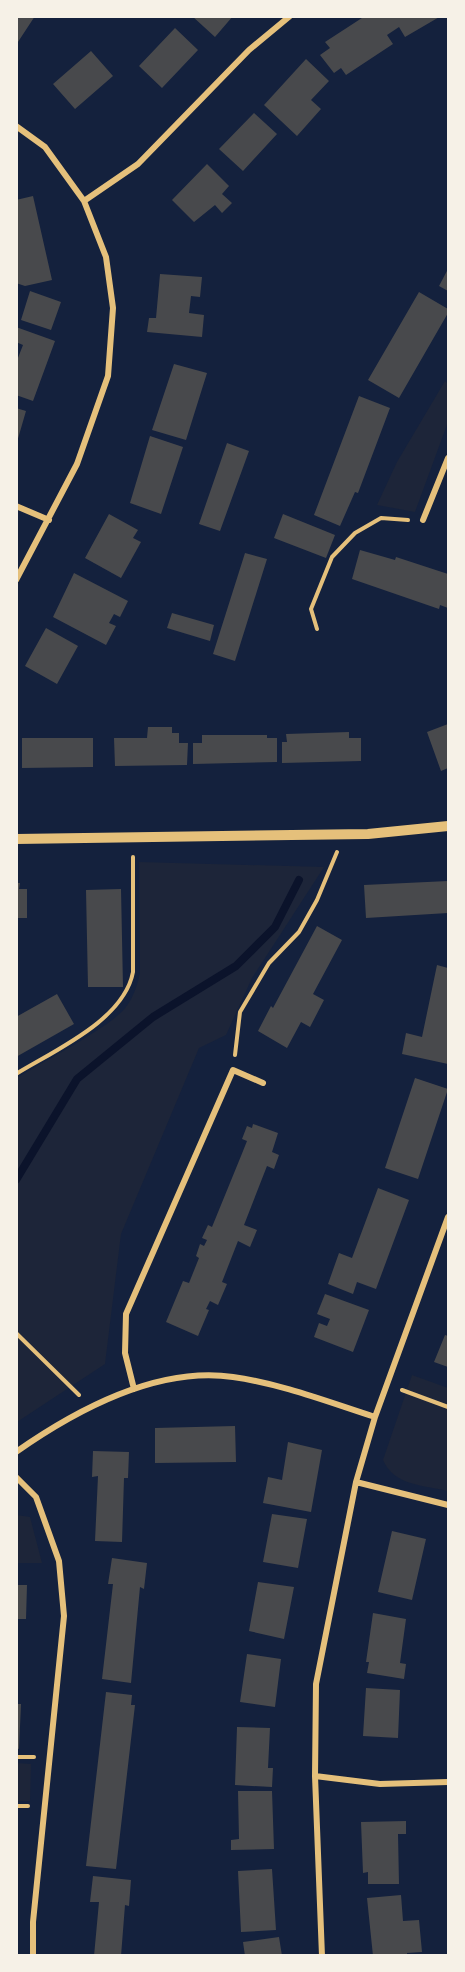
<svg xmlns="http://www.w3.org/2000/svg" width="465" height="1972" viewBox="0 0 465 1972" font-family="'Source Serif 4',serif">
	<rect width="100%" height="100%" fill="#14213d"/>
	<!-- green -->
	<path fill="#1d2539" d="M445 381 448 384V422L415 512 377 505 397 462Z
		M139 862 324 867 252 978 226 1035 199 1048 121 1234 105 1364 17 1422V1078C42 1062 111 1027 126 1007 134 996 137 986 140 973Z
		M412 1375 448 1388V1491C424 1485 394 1486 383 1460Z
		M17 1515 30 1517 42 1563H17Z
		M16 1763 31 1764 30 1801H17Z"/>
	<g fill="none" stroke-linecap="round" stroke-linejoin="round">
		<!-- stream -->
		<path stroke="#0b132b" stroke-width="8" d="M16 1180 77 1079 153 1017 236 966 275 927 299 880"/>
	</g>
	<!-- building -->
	<path fill="#48494c" d="M16 16H35L16 45Z
		M192 16H233L215 37Z
		M365 16 375 18 441 16 405 37 399 27 387 35 393 44 346 75 341 68 334 73 320 55 330 48 325 42Z
		M175 28 198 50 162 88 139 66Z
		M91 51 113 76 75 109 53 84Z
		M306 59 329 81 311 100 321 109 297 136 264 105Z
		M254 113 277 134 243 171 219 149Z
		M207 164 229 186 222 194 232 203 222 213 215 205 194 222 172 200Z
		M33 196 52 280 25 286 16 283V200Z
		M448 269V291L439 286Z
		M160 274 202 277 200 297 191 296 189 313 204 315 202 337 147 332 149 318H156Z
		M30 291 61 302 51 330 21 320Z
		M419 292 448 309V313L399 398 368 380Z
		M16 327 55 341 33 401 16 395V363L23 345 16 342Z
		M174 364 207 373 186 440 152 430Z
		M359 396 390 408 358 493 355 492 340 526 314 515Z
		M16 408 26 411 17 442H16Z
		M150 436 183 447 161 514 130 503Z
		M227 443 249 451 220 531 199 524Z
		M109 514 138 530 133 538 141 542 121 578 85 558Z
		M283 514 335 535 326 558 274 538Z
		M360 550 395 560 396 557 448 574V608L440 605 439 609 352 579Z
		M245 553 267 559 235 661 213 654Z
		M74 573 128 601 120 617 114 614 109 623 116 626 106 645 53 617Z
		M172 613 214 625 210 641 167 628Z
		M46 628 78 646 57 684 25 666Z
		M448 724V768L441 771 427 732Z
		M148 727H172V733H179V743H188L187 765 115 766 114 738H147Z
		M349 732V738H361V761L282 763V742H287L286 734Z
		M202 735H267V738H277V762L193 764V743H202Z
		M22 738H93V767L22 768Z
		M448 881V913L366 918 364 885Z
		M16 883H20L19 889H27V918H16Z
		M121 889 123 987H88L86 890Z
		M317 926 342 940 313 994 324 1000 310 1027 301 1022 287 1048 258 1031 271 1006 273 1008Z
		M437 965 448 968V1064L402 1054 406 1033 422 1037Z
		M57 994 74 1024 16 1057V1017Z
		M415 1078 448 1089 418 1179 385 1168Z
		M253 1124 278 1133 272 1152 279 1155 274 1169 267 1166 244 1225 257 1230 250 1247 238 1241 222 1282 227 1284 218 1305 210 1301 206 1309 209 1310 198 1336 166 1322 183 1281 189 1283 199 1258 196 1256 200 1244 204 1246 207 1240 202 1238 208 1225 212 1227 241 1156 247 1141 242 1139 247 1126 252 1128Z
		M378 1188 409 1200 376 1289 357 1282 353 1294 328 1284 339 1253 352 1258Z
		M325 1294 369 1310 353 1352 314 1337 319 1323 327 1326 330 1319 317 1314Z
		M445 1335 448 1336V1367L434 1362Z
		M235 1426 236 1462 155 1463V1428Z
		M288 1442 322 1450 311 1512 263 1503 268 1477 282 1480Z
		M93 1451 129 1452 128 1478H124L122 1542 95 1541 98 1476 92 1477Z
		M272 1514 307 1519 298 1568 263 1562Z
		M392 1531 426 1539 412 1600 378 1592Z
		M112 1558 147 1563 144 1589 140 1587 131 1683 102 1679 113 1584H108Z
		M258 1582 294 1587 284 1639 249 1631Z
		M16 1585H27L26 1619H16Z
		M373 1613 406 1619 400 1663 406 1664 404 1679 367 1673 369 1662H366Z
		M247 1654 281 1659 275 1707 240 1702Z
		M366 1688 400 1690 398 1738 363 1736Z
		M106 1692 132 1695 131 1705H135L116 1869 86 1866Z
		M16 1704H21L19 1749 16 1748Z
		M237 1727 270 1728 268 1768H273L272 1787 235 1785Z
		M238 1791H272L274 1849 231 1850V1840L239 1839Z
		M406 1821V1834H398L399 1884H368V1872L363 1873 361 1822Z
		M272 1869 276 1930 241 1932 238 1871Z
		M93 1876 131 1880 129 1906 125 1905 121 1956H94L99 1902H90Z
		M401 1895 403 1921 419 1920 422 1952 407 1953V1956H373L367 1898Z
		M279 1937 282 1956H245L243 1942Z"/>
	<g fill="none" stroke-linecap="round" stroke-linejoin="round">
		<!-- path -->
		<path stroke="#e5c07b" stroke-width="4" d="M317 629 311 609 332 557 355 533 381 518 408 520
			M235 1055 240 1012 269 963 299 932 317 900 337 852
			M16 1074C55 1050 124 1020 133 972V857
			M16 1333 79 1395
			M402 1390 448 1407
			M16 1757H34
			M16 1806H28"/>
		<!-- minor -->
		<path stroke="#e5c07b" stroke-width="6" d="M16 126 45 147 84 201 106 257 113 308 108 376 77 464 16 580
			M84 201 138 164 249 50 290 16
			M16 506 49 520
			M423 520 448 458
			M134 1389 125 1353 126 1314 233 1070 263 1083
			M16 1452C76 1410 157 1366 233 1377 282 1384 328 1402 375 1417
			M16 1477 36 1497 59 1561 64 1616 33 1922V1956
			M356 1482 448 1505
			M315 1776 380 1784 448 1782
			M322 1956 315 1776 316 1684 356 1482 375 1417 448 1217"/>
		<!-- tertiary -->
		<path stroke="#e5c07b" stroke-width="10" d="M16 839 368 834 448 826"/>
	</g>
	<!-- border -->
	<rect width="465" height="1972" fill="none" stroke="#f6f1e7" stroke-width="36"/>
</svg>
